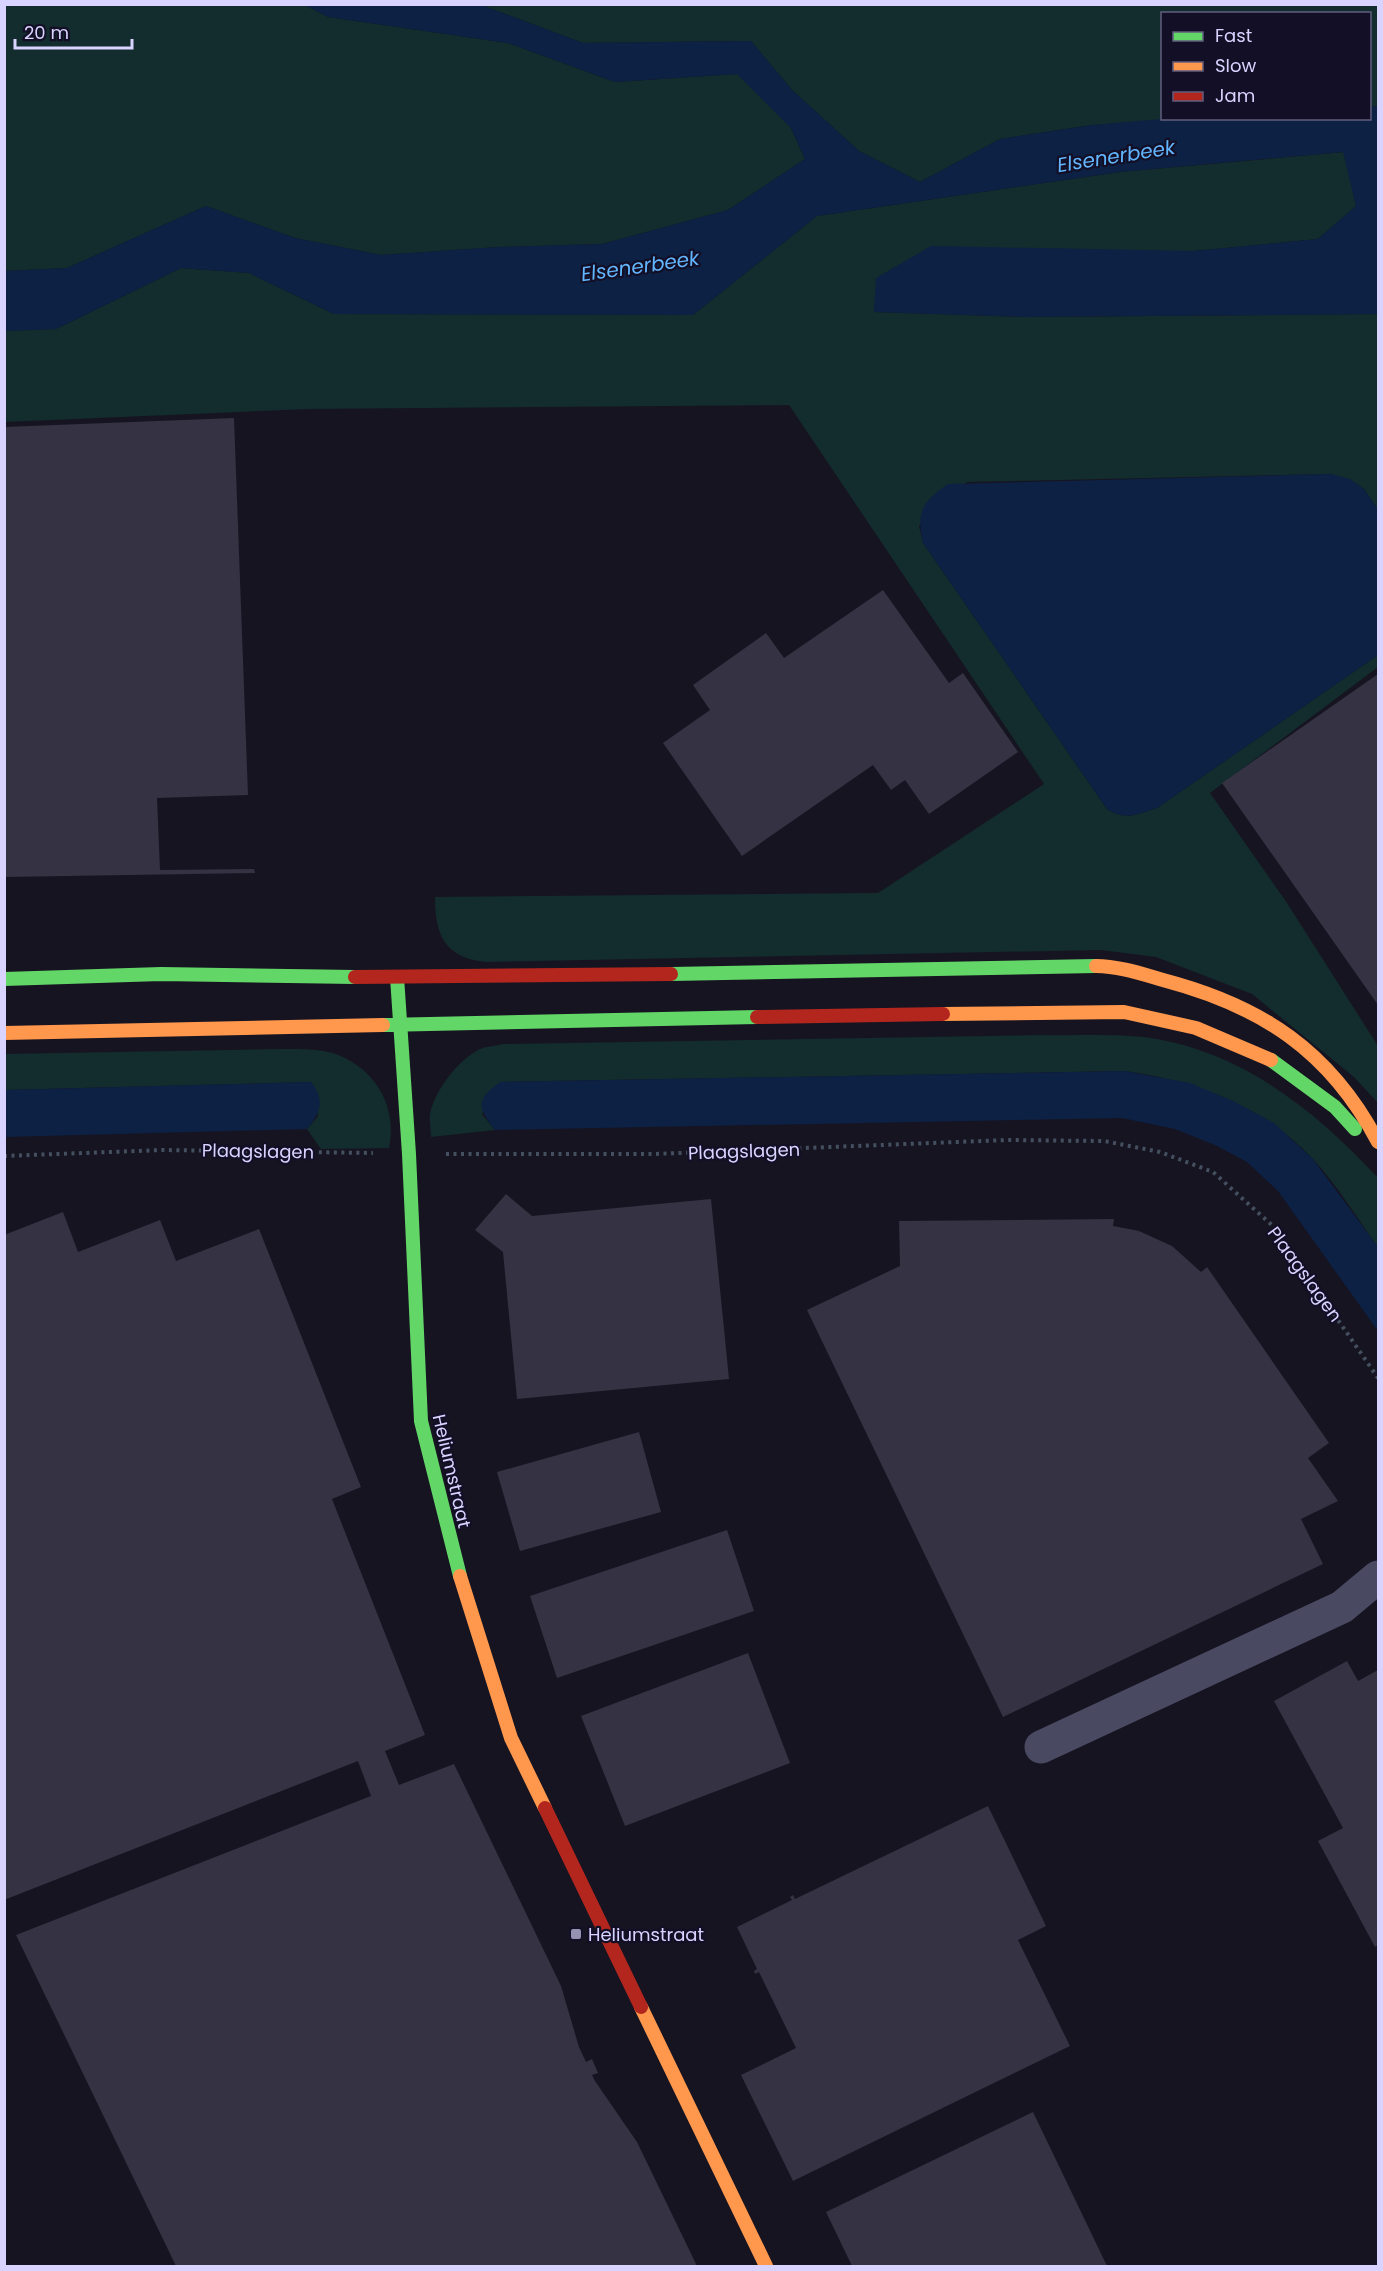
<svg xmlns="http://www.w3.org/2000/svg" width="1383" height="2271" viewBox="0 0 1383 2271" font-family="Poppins,sans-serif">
	<rect width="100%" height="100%" fill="#161421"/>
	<!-- green -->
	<path fill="#132c2d" d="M5 5H305L328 17 508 43 615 82 737 74 791 128 805 159 728 210 602 244 499 247 381 255 295 238 206 206 67 268 5 271Z
		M400 5H1378V106L1370 107V14H1162V118L1174 119 1092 125 1000 139 920 182 859 151 792 90 751 41 583 43 484 6Z
		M1344 152 1356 206 1318 239 1194 251 875 312 1027 317 1378 314V510L1364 489 1331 474 967 482 919 526 923 543 1107 809C1125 821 1138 814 1157 808L1378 655V667L1210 793 1287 903 1378 1046V1103L1354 1077 1252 994 1156 957 1101 950 486 962C444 958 435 934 435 897L878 893 1044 784 789 405 308 409 5 422 4 331 56 329 181 268 249 273 334 314 693 315 817 216 1120 172Z
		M1042 1035C1079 1036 1120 1033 1157 1039 1247 1055 1318 1113 1378 1178V1247C1357 1218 1337 1185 1313 1159 1264 1106 1195 1081 1125 1071L500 1082 482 1114 495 1130 431 1137C431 1130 429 1121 430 1114 435 1090 458 1060 480 1049 487 1046 496 1046 503 1044Z
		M277 1049C295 1049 315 1048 333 1053 374 1067 398 1105 389 1148L321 1149 307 1129 318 1116 311 1082 5 1090 4 1054Z"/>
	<!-- water -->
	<path fill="#0d2144" d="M305 5 484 6 583 43 751 41 792 90 859 151 920 182 1000 139 1092 125 1174 118H1370V107L1378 106V314L1027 317 874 312 876 278 931 246 1194 251 1318 239 1356 206 1343 152 1120 172 817 216 693 315 334 314 249 273 181 268 56 329 5 331V271L67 268 206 206 295 238 381 255 499 247 602 244 728 210 805 159 791 128 737 74 615 82 508 43 328 17Z
		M1331 474 1350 479 1364 489 1378 510V655L1157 808C1138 814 1125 821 1107 809L923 543C916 512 922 502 948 484Z
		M1125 1071 1190 1083 1235 1102 1274 1123 1313 1159 1378 1247V1331L1278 1191 1247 1162 1215 1145 1175 1129 1122 1118 495 1130C477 1107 476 1100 500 1082Z
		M311 1082C325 1100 321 1112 307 1129L5 1137V1090Z"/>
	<!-- building -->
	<path fill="#343243" d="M234 418 248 795 157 798 160 870 254 869 255 873 4 877V427Z
		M883 590 949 683 963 673 1018 752 929 814 905 780 891 790 873 765 742 856 663 743 710 710 693 685 766 633 784 658Z
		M1378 674V1005L1222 783Z
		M506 1194 532 1216 711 1199 729 1379 517 1399 503 1252 475 1230Z
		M63 1212 78 1252 160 1220 176 1261 259 1229 361 1487 332 1499 425 1735 385 1751 399 1785 454 1764 561 1986 579 2047 586 2062 592 2059 598 2073 592 2075 595 2081 637 2142 697 2266H176L16 1935 371 1796 358 1761 4 1900V1235Z
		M1114 1219 1113 1226 1139 1231 1172 1246 1201 1272 1207 1267 1329 1443 1308 1458 1338 1501 1301 1519 1323 1564 1003 1717 807 1310 900 1266 899 1221Z
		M639 1432 661 1512 520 1551 497 1472Z
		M727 1530 754 1611 557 1678 530 1596Z
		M748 1653 790 1763 625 1826 581 1716Z
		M1347 1661 1358 1681 1378 1670V1945L1375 1947 1318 1841 1343 1828 1274 1701Z
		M988 1806 1046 1926 1018 1940 1070 2046 793 2181 741 2075 796 2048 759 1972 755 1974 754 1971 757 1969 737 1927 792 1900 790 1897 793 1895 795 1899Z
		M1033 2112 1107 2266H852L826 2212Z"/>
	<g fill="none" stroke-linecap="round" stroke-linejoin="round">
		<!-- path -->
		<path stroke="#44505f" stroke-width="4" stroke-dasharray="3 4.5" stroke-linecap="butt" d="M446 1154H654L1007 1140 1104 1141 1160 1152 1213 1172 1274 1227 1378 1378
			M4 1156 163 1150 373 1153"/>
		<!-- street -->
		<path stroke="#4a4962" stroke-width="33" d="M1041 1747 1342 1607 1378 1577"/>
		<!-- fast -->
		<path stroke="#63d668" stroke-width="14" d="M671 974 1096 966
			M397 977 409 1154 421 1421 460 1576
			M4 979 161 974 355 977
			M383 1025 757 1017
			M1271 1060 1335 1107 1355 1129"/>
		<!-- slow -->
		<path stroke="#ff974d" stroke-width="14" d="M1096 966C1118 966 1142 974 1163 980 1262 1006 1330 1051 1378 1142
			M943 1014 1124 1012 1196 1028 1271 1060
			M4 1033 383 1025
			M460 1576 511 1738 545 1808
			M641 2007 766 2266"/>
		<!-- jam -->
		<path stroke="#b3261e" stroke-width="14" d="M355 977 671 974
			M757 1017 943 1014
			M545 1808 641 2007"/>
	</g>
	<!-- markers -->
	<rect fill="#9591b1" stroke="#130f26" stroke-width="2" x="570" y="1928" width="12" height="12" rx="3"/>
	<g text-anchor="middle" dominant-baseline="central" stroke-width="4.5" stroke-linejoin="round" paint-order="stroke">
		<!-- street labels -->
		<g font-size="18" fill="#d9d4ff" stroke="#130f26">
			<text transform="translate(258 1151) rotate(1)">Plaagslagen</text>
			<text transform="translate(744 1151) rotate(-2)">Plaagslagen</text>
			<text transform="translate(1305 1274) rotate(54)">Plaagslagen</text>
			<text transform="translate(452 1471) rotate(77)">Heliumstraat</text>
		</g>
		<!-- poi labels -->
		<g font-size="18" fill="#d9d4ff" stroke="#130f26" text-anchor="start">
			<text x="588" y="1934">Heliumstraat</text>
		</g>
		<!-- water labels -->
		<g font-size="20" font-style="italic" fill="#62b6ff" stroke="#130f26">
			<text transform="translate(1116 156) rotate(-9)">Elsenerbeek</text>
			<text transform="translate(640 266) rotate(-8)">Elsenerbeek</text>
		</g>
	</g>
	<!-- border -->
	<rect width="1383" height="2271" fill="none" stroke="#d9d4ff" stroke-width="12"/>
	<!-- legend -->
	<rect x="1161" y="12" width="210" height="108" fill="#130f26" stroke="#625e7d" stroke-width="1.5"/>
	<rect x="1173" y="32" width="30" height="9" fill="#63d668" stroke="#625e7d" stroke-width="1.5"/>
	<text x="1215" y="42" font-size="18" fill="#d9d4ff">Fast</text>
	<rect x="1173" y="62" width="30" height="9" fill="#ff974d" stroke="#625e7d" stroke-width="1.5"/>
	<text x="1215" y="72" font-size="18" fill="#d9d4ff">Slow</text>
	<rect x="1173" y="92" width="30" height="9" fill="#b3261e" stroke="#625e7d" stroke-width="1.5"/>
	<text x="1215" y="102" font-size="18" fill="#d9d4ff">Jam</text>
	<!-- scale -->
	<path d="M15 39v9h117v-9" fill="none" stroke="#d9d4ff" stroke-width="3"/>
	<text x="24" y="39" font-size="18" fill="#d9d4ff" stroke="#130f26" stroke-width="4.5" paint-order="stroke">20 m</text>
</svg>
